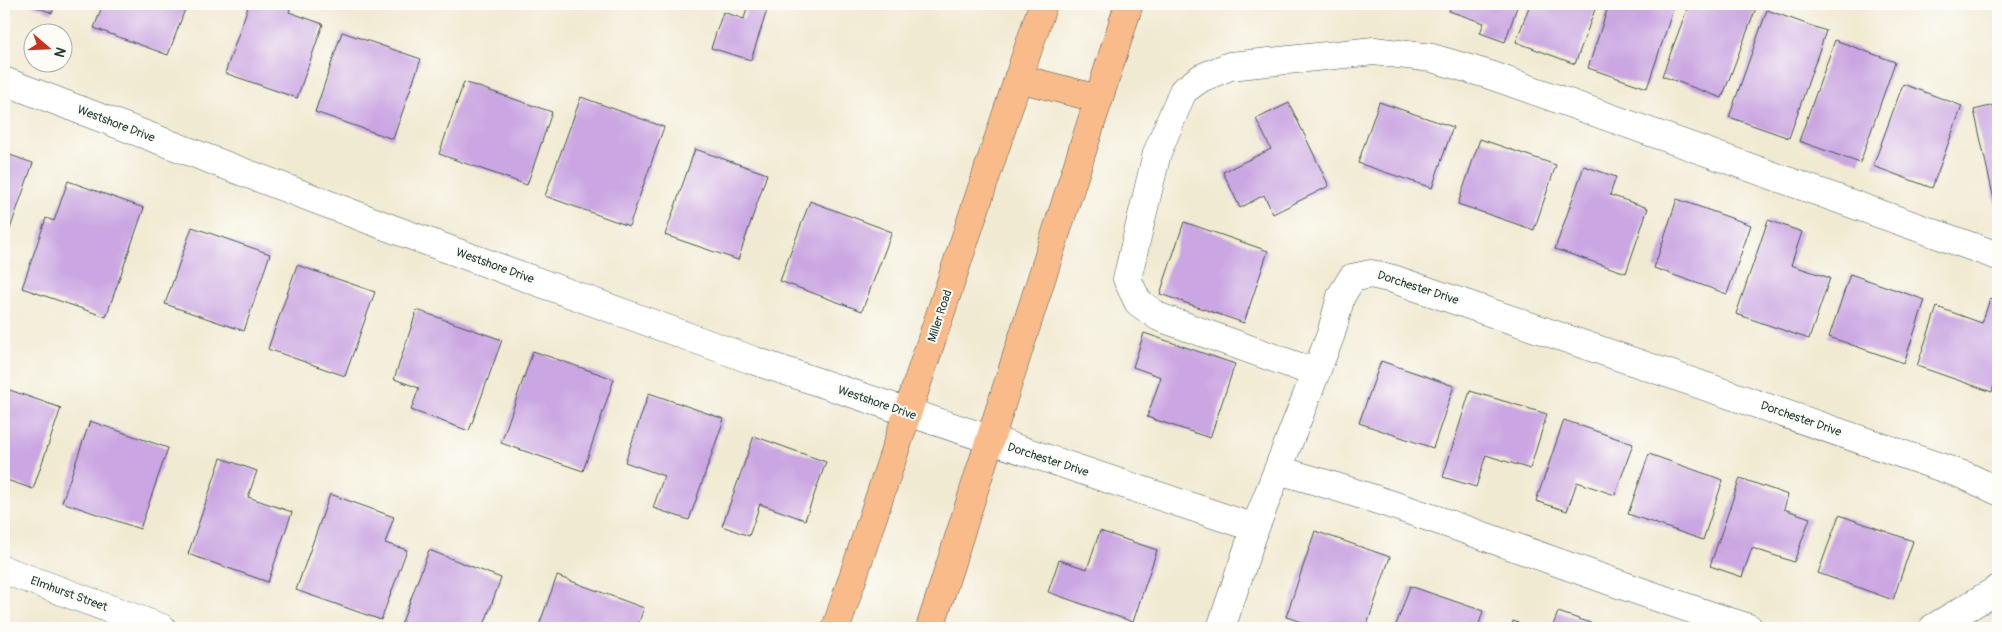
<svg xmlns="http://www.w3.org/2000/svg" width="2002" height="632" viewBox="0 0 2002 632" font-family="Pangolin,sans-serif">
	<rect width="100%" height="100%" fill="#fdfcf7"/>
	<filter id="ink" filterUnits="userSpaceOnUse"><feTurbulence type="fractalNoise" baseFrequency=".02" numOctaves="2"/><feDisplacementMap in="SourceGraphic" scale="10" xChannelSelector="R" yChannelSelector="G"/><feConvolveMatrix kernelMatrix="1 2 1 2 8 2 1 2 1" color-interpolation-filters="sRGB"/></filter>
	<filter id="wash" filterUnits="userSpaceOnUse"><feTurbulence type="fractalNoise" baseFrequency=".0096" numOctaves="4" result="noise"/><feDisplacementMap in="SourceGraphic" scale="20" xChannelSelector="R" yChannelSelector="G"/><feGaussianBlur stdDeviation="1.12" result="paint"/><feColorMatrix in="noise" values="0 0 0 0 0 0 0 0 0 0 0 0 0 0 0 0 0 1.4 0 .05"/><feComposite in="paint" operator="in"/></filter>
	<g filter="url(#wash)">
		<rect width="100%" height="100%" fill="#f1ead2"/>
		<g id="blocks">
			<!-- building -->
			<path fill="#caa6e2" d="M29 4H56L52 13Z
				M103 4H187L168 55 94 28Z
				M249 4H292L289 12 323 24 297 98 225 73Z
				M748 4H769L751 60 711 48 723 12 744 19Z
				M1452 4H1518L1505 42 1480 33 1484 23 1449 11Z
				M1530 4H1597L1575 64 1516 42Z
				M1609 4H1675L1647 88 1588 68Z
				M1689 4H1744L1756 8 1722 98 1662 76Z
				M1767 10 1826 31 1789 138 1729 117Z
				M342 32 421 59 393 139 315 112Z
				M1835 40 1895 62 1860 163 1799 141Z
				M464 82 552 112 527 185 439 154Z
				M1903 84 1962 106 1932 188 1873 166Z
				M581 97 664 127 629 226 545 196Z
				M1379 102 1453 127 1432 188 1358 163Z
				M1289 103 1329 186 1273 214 1264 195 1240 208 1223 172 1271 149 1256 119Z
				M1998 104V213H1997L1974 110Z
				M1480 139 1556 165 1534 230 1458 204Z
				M695 149 767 174 738 260 665 235Z
				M4 153 33 163 4 246Z
				M1584 166 1616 177 1610 195 1648 208 1626 273 1555 249Z
				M68 181 144 208 106 317 22 288 46 218 54 221Z
				M1677 199 1751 225 1727 294 1654 268Z
				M810 201 892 232 862 311 780 281Z
				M1768 220 1802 232 1791 265 1830 278 1809 339 1736 314Z
				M1184 222 1268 251 1244 323 1160 294Z
				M192 227 270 254 244 331 165 304Z
				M297 265 375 292 345 376 268 349Z
				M1850 274 1925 300 1904 363 1829 337Z
				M1990 299 1998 302V372L1992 392 1917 366 1937 307 1982 323Z
				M417 310 502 340 469 431 411 410 419 388 394 379Z
				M1144 333 1235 364 1210 438 1147 417 1161 377 1133 367Z
				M533 351 614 379 583 471 501 443Z
				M1381 361 1454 386 1433 448 1359 423Z
				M4 388 61 408 33 489 4 479Z
				M1470 391 1547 414 1530 469 1486 455 1476 487 1443 477Z
				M649 393 724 419 689 520 653 508 664 476 625 462Z
				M1564 420 1633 444 1615 495 1577 482 1567 511 1536 501Z
				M90 421 168 448 140 529 62 502Z
				M754 436 826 462 805 520 760 504 749 536 722 526Z
				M1649 454 1723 480 1703 540 1628 514Z
				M221 458 257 471 248 497 292 512 268 582 188 554Z
				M1740 478 1788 495 1784 509 1810 518 1794 562 1752 548 1742 577 1710 566Z
				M330 494 394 517 385 543 407 550 381 620 296 590Z
				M1839 515 1913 541 1893 600 1818 573Z
				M1100 531 1157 550 1133 622 1048 592 1059 560 1087 569Z
				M1315 531 1390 557 1366 628H1320L1286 617Z
				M429 550 501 578 483 628H400Z
				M557 576 644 608 637 628H538Z
				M1410 586 1483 611 1478 628H1395Z
				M1558 612 1591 623 1589 628H1552Z
				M1513 621 1533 628H1511Z"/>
		</g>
	</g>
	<g filter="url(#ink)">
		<use href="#blocks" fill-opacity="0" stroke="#3e574c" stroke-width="1"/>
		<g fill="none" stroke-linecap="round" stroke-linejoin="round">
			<!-- minor casing -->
			<g stroke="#3e574c" stroke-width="29">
				<path id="minor" d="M4 81 393 229 755 361 1255 528
					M1316 373 1159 317 1138 302 1127 279 1157 153 1183 91 1201 78 1230 66 1374 51 1432 58 1490 75 1998 256
					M1278 470C1437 514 1591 578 1749 628
					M4 570 162 628
					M1221 628 1255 528 1331 334 1341 296 1352 278 1371 274 1393 279 1966 476 1998 491
					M1933 628 1998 589"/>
			</g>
			<!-- major casing -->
			<g stroke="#3e574c" stroke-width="29">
				<path id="major" d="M1018 78 1099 99
					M836 628 1043 4
					M930 628 1129 4"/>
			</g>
			<!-- minor -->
			<use href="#minor" stroke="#fff" stroke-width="28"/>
			<!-- major -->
			<use href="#major" stroke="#fabb8b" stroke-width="28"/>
		</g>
	</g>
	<g text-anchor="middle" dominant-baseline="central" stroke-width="4" stroke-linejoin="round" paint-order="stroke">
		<!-- street labels -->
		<g font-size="12" fill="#1f3d34" stroke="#fdfcf7">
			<text transform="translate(116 124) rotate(21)">Westshore Drive</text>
			<text transform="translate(495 266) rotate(20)">Westshore Drive</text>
			<text transform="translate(1418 288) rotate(18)">Dorchester Drive</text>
			<text transform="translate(940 316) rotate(-72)">Miller Road</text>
			<text transform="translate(877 403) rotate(19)">Westshore Drive</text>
			<text transform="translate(1801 419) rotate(19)">Dorchester Drive</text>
			<text transform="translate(1048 460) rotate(18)">Dorchester Drive</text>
			<text transform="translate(69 594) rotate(20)">Elmhurst Street</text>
		</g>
	</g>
	<!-- margin -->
	<rect width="2002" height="632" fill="none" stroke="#fdfcf7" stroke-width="20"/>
	<!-- north arrow -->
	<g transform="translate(48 48) rotate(109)"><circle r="24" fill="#fdfcf7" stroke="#a4b0a9"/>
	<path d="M0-4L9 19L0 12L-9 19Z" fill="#c8321e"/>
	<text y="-8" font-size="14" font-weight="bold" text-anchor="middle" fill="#1f3d34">N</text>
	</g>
</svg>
